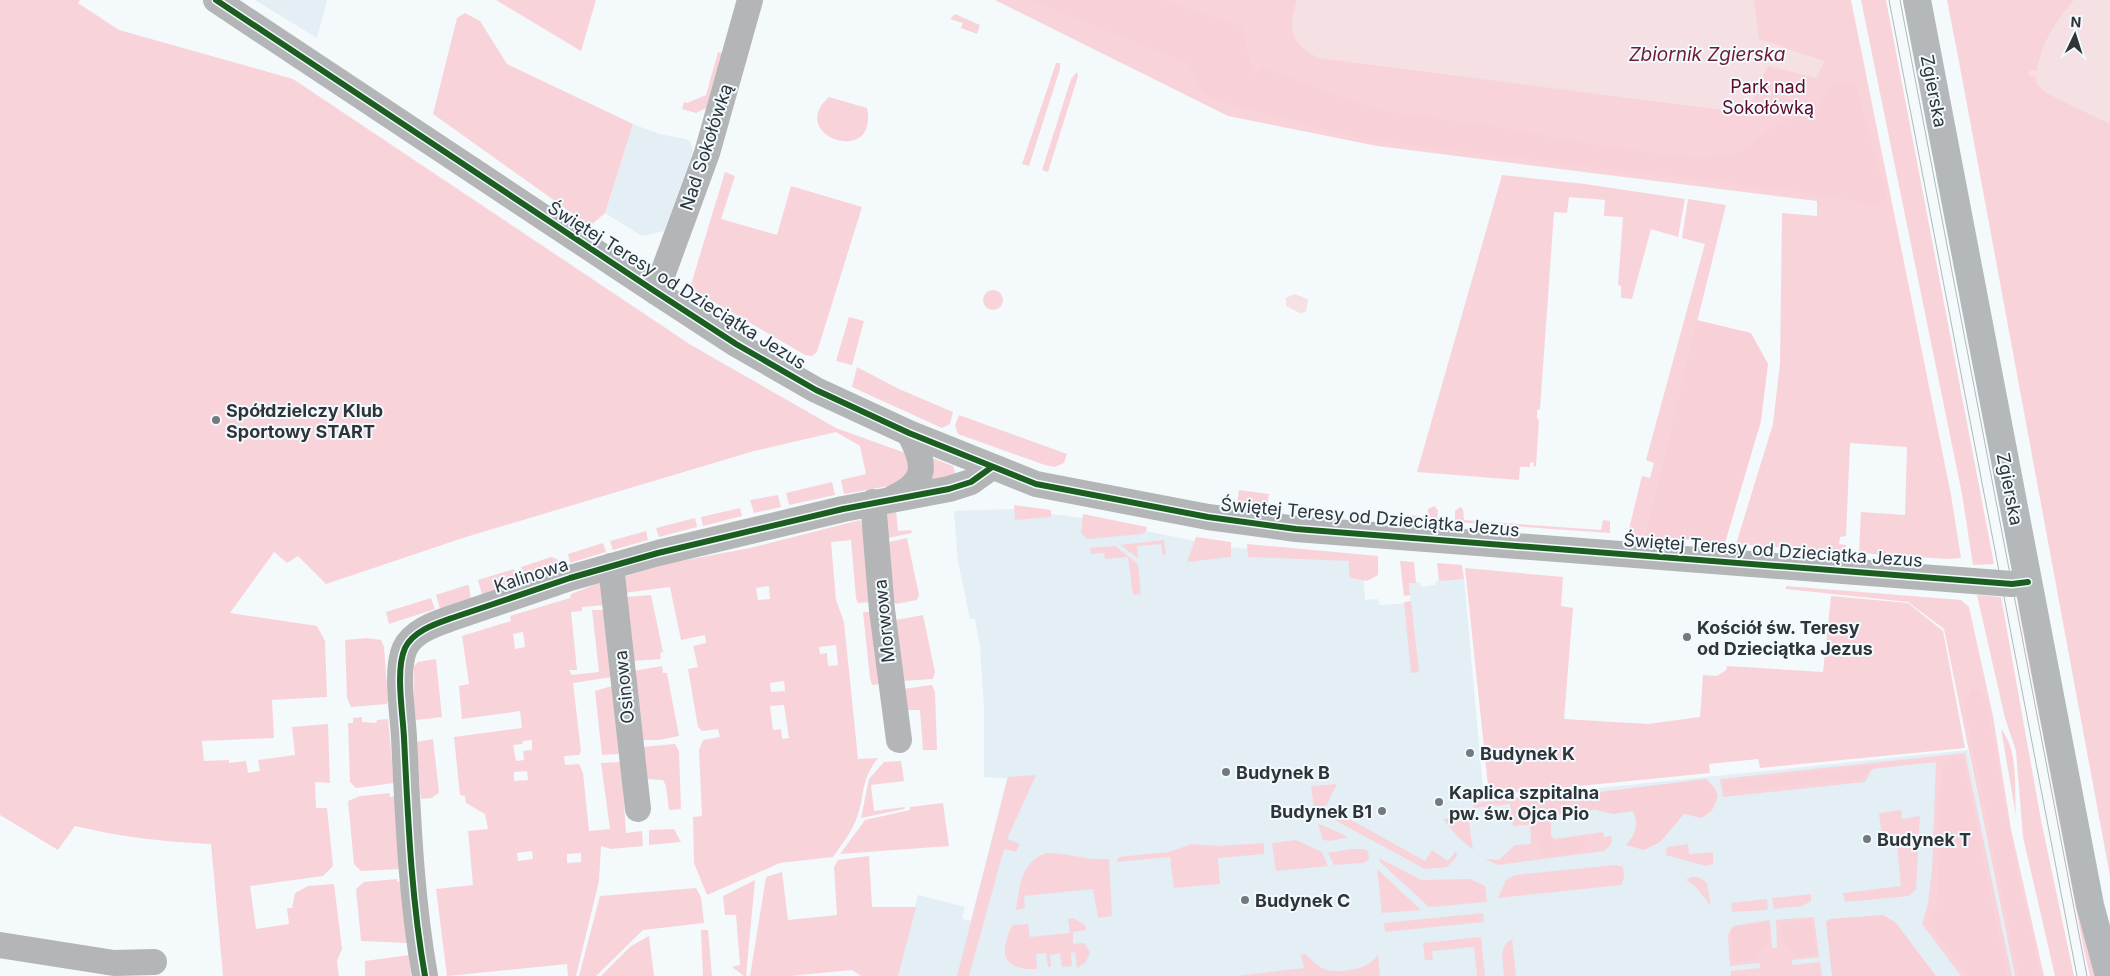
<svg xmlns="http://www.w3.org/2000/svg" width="2110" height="976" viewBox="0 0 2110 976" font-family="Inter,sans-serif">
	<rect width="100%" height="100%" fill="#f4f9fc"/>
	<!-- built -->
	<path fill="#e3eef5" d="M255 0H327L317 38Z
		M633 124 659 134 685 139 690 141 693 151 664 231 642 236 605 213Z
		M1015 509 1083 518 1219 546 1362 560 1365 600 1378 599 1380 605 1411 603 1409 583 1420 582 1421 587 1436 585V581L1464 579 1484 800 1968 750 2015 976H897L918 895 965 907 962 919 971 921 1007 778 984 777V708L980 646 975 619H970L958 561 954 511Z"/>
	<!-- green -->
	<path fill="#f8d4da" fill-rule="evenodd" d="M0 0H80L78 3 119 30 293 79 691 345 836 428 908 454V476L894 485 844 494 841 480 866 474 860 446 836 432 754 451 466 537 326 584 298 556 287 563 274 552 230 613 317 626 325 641 327 697 272 700 274 738 202 741 204 761 229 760V763L246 761 248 773 260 771 258 760 295 755 292 727 328 724 330 783 315 782 316 808H327L333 866 323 876 250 886 256 929 289 924 287 908H292L295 893 308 886 334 884 342 949 337 961 339 976H223L211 844C165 842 120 837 75 826L58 850 0 815Z
		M496 0H596L581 51Z
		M995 0H1851L1951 495 1961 558 1948 559 1859 553 1861 512 1905 515 1907 447 1850 443 1846 536 1840 537 1839 544 1846 545V552L1736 544 1773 424 1780 363 1782 213 1817 216V201L1377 146 1228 116Z
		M1861 0H1886L1994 564 1973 565 1962 494Z
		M1947 0H2110V876L1960 67Z
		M465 13 480 21 507 64 633 124 605 213 590 226 433 114 457 18Z
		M955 14 980 25 977 34 961 28 963 23 950 19Z
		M718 52 722 53 706 108 696 113 682 109 684 102 687 103 706 95Z
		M1056 63H1060V69L1029 166 1022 164Z
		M1077 72 1078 76 1048 172 1042 170 1071 79Z
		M829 97 867 108C879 168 785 136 829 97Z
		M725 172 735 176 721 219 777 235 791 186 862 207 817 352 812 356 805 355 690 288Z
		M1502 175 1585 184 1685 199 1678 237 1651 229 1632 299 1621 298V286L1618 285 1623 217 1604 216 1605 200 1569 197 1567 213 1554 212 1540 409 1537 410V418L1539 420 1536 466 1533 467 1534 463 1530 462V467H1520L1519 480 1417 472Z
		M1688 199 1726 205 1644 536 1630 535 1629 529 1642 476 1650 478 1654 463 1646 460 1705 244 1682 238Z
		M983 300a10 10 0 1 1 20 0a10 10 0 1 1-20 0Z
		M849 317 864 321 852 365 836 361Z
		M857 367 899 389 953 412 950 424 942 428 852 387Z
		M959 415 1067 454 1064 463 1055 467 1045 465 958 434 955 425Z
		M932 458 953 466 956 475 931 480Z
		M832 482 835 495 789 505 786 493Z
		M1239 490 1269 494 1267 507 1237 503Z
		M778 495 781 507 754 513 750 500Z
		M1014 505 1051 510V517L1015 520Z
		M1434 506 1438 510 1437 520 1408 518 1409 515 1427 517 1428 509Z
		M1460 507 1463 509 1464 520 1601 530 1603 520 1610 521V533L1455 522V511Z
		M740 508 742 516 703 526 701 517Z
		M896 510 898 531 911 530 912 533 888 538 885 518 888 512Z
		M1083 514 1147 527 1146 531 1142 534 1087 539 1081 533Z
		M695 518 697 527 659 537 656 528Z
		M860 520 866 538 872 602 858 603 856 598 851 540 831 542 836 600 844 622 858 759 878 758C859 782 866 795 856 820 851 833 841 845 833 857L780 863 707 895 694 863 693 817 702 816 699 750 703 740 720 737 718 729 702 731 698 727 688 669 698 667 693 646 706 643 705 635 681 640 670 587 624 593 623 577 665 564 750 548ZM769 586 770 599 758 600 756 588ZM836 645 838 665 828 666 827 653 820 654 819 647ZM784 681 785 691 771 692 770 683ZM784 705 789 738 782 739 781 729 773 730 770 706Z
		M646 531 648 540 613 550 610 541Z
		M1196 537 1231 542V557L1187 562Z
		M907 538 919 595 917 600 896 604 894 602 889 542Z
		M1164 540 1166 555H1163L1161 544 1137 546 1138 558 1120 545Z
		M603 543 606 552 570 563 568 554Z
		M1247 544 1378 556V575L1367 581 1351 578 1349 574V561L1248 557Z
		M1115 546 1138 564 1141 594 1133 595 1128 557 1105 559 1104 553 1091 554 1090 548Z
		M551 557 557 559 560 567 525 578 521 567Z
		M1400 561 1414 562 1416 583H1409L1410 595 1404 596Z
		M1437 563 1462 565 1464 579 1439 581Z
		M1465 568 1563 577 1561 606 1573 608 1564 719 1648 724 1700 717 1703 675 1717 676 1726 670 1727 666 1823 672 1831 596 1908 603 1943 631 1965 748 1760 768 1758 759 1709 764 1710 773 1489 795Z
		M514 569 519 582 482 595 478 580Z
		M599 583 603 587 605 605 582 607V611L571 612 577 670H569L572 675 599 672 592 610H605L612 677 573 683 581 751 579 755 564 756 565 765 579 764 583 773 589 831 610 829 601 763 621 762 626 833 642 831 643 846 611 849 601 846 599 881 576 976H568L567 964 447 976 436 889 473 885 468 831 488 829 485 814 466 803 465 796 460 795 454 737 522 728 520 711 462 719 459 686 469 684 462 636 511 621 510 616 570 598 571 594ZM523 632 525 647 515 649 513 634ZM532 740V750L523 751 524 760 516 761 513 745 522 744 523 741ZM527 771 528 780 514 781V772ZM532 851 533 859 518 861 517 853ZM581 853V862L567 863V854Z
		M467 585 469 586 471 599 440 609 436 595Z
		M1786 586 1961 600 1969 607 1993 716 2011 829 2044 976H2015L1944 629 1908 602 1786 589Z
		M651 595 663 652 660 653 661 659 632 661 626 597Z
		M1977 595 2001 597 2041 820 2074 976H2055L2023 837 2016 751 2005 718Z
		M431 598 435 609 389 624 386 612Z
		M1411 601 1419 672 1411 673 1404 602Z
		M2018 606 2020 610 2096 976H2090L2084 950Z
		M863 612H873L880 684 872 685 870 678Z
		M923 615 935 672 933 679 902 681 896 620Z
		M367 638 381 640 384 647 388 701 387 704 351 707 347 698 345 640Z
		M436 659 442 717 417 720 414 718V666L418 662Z
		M662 666 663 673H667L679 736 659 740H641L633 671Z
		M932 685 935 692 937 750H923L920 710H905L903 689Z
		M612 686 619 754 602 755 595 691Z
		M362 717V722L376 723 377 720 388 719 394 783 356 788 350 782 348 723H353V718Z
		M2001 729C2019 751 2014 788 2016 816Z
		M433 739 439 793 431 798 421 799 416 742Z
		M675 744 679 751 681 809 669 810 666 786 663 780 646 779 642 747Z
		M1965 753 2012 976H1961L1922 924 1928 903 1932 870 1936 762 1872 769 1865 782 1723 797 1720 779Z
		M901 761 904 781 871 785 874 811 905 807 904 809 861 818 869 779 884 762Z
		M1036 775 1007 839 1020 844 1016 852 1004 849 969 976H957L1008 777Z
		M1337 784 1326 806 1314 808 1311 786Z
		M1592 790 1594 810 1551 815V835L1554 839 1603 832 1604 837 1611 836C1613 844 1610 846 1604 851L1498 865 1485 859 1499 860 1515 845 1531 844 1530 825 1513 826 1510 804 1474 808 1473 803Z
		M390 793V797L395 796 399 869 361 871 354 864 348 801 360 796Z
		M943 803 949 846 840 854 865 820 910 810V807Z
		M1901 810 1902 819 1920 816 1916 889 1909 896 1845 902 1843 893 1901 886 1897 845H1883L1879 813Z
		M1335 811 1425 861 1432 850 1448 861 1456 851 1457 856 1447 867 1425 869 1333 819Z
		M1468 817 1473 850 1458 837 1443 819Z
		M1318 824 1322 825 1348 837 1331 841 1323 840Z
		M674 829 681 842 649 845V830Z
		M1296 840 1322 852 1328 866 1276 871 1272 843Z
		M1264 843V854L1218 858 1220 884 1174 888 1170 857 1116 862 1119 857 1169 852 1192 844 1217 846Z
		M1688 844 1689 854 1713 852V864L1706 866 1666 855 1667 847Z
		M1351 849H1364L1368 851 1369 859 1364 863 1334 865 1328 853Z
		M1046 853C1067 852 1085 861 1109 859L1112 916 1098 918 1093 889 1024 896 1025 908 1016 910C1020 886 1020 863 1046 853Z
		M869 856 872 907H916L898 976H861L852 970 789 976H750L766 877 782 872 788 920 837 915 834 867 838 860Z
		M1379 858 1421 880 1470 879 1485 886 1487 902 1429 907 1380 862Z
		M1616 865 1623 867 1624 878 1621 885 1498 898 1506 880 1515 875Z
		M1377 869 1421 910 1382 913Z
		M1691 877H1698L1707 883 1711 906 1694 885 1686 880Z
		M397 879V882H401L408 943 361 941 356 889 364 882Z
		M755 880 746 976H744L732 967 740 965 736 915H725L723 896Z
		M696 888 701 897 704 923 643 930 596 976H579L600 896Z
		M1811 894V901L1802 906 1774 909 1772 898Z
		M1767 899 1768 910 1732 912 1731 903Z
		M1483 913 1484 922 1385 932 1384 923Z
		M1814 917 1819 957 1792 960V965L1820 962 1822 976H1731V971L1760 968 1761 972 1760 963 1730 966 1728 935 1733 926 1770 920 1772 948H1777L1776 920Z
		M1073 918 1085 925 1086 930 1073 932V944L1084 943 1090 952 1086 962 1077 968 1075 952 1071 953 1072 966 1062 967 1060 953 1050 955 1051 967H1048L1046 953 1036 954 1037 969C1018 970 1000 965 1006 942 1008 936 1009 930 1013 925L1028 924 1030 937 1070 933 1068 919Z
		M701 930H708L712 976H703Z
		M649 936 654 976H601L631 946Z
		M1481 937 1485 976H1477L1474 947 1432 951 1433 960H1425L1423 943Z
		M1512 939 1516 976H1504C1503 962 1498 946 1512 939Z
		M1305 954C1311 959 1317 966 1324 969 1340 974 1368 970 1378 955L1380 976H1237L1304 968 1301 955Z
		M409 955 411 976H365V961Z"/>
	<!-- forest -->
	<path fill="#f8d0d8" d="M1029 0H1162L1243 27 1253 78 1261 67 1377 110 1491 126 1616 148 1702 159 1740 152 1776 124 1818 109 1831 83 1856 85 1887 198 1874 205 1795 191 1362 139 1213 100 1199 88 1188 63Z
		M1697 320 1751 333 1768 364 1761 421 1725 543 1644 536Z
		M1972 688 1981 693 1987 705 2018 876 2041 976H2019L1964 705Z
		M1946 759H1963L2007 976H1969L1927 924 1937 905 1942 769Z
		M1905 762C1889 766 1871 763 1862 779L1727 792 1724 788 1725 781Z
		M1706 779 1715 788 1718 797 1712 810 1702 818 1684 814 1660 842 1644 850 1626 845C1636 834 1639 824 1633 811L1613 814 1589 808 1550 815V837L1554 841 1585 835 1584 848C1571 855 1558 856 1543 856L1531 824 1521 821 1522 808 1534 800Z
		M1883 915 1896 923 1936 976H1832L1826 922 1830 919Z
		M1807 920 1812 923 1817 954 1798 957 1782 940 1781 929 1783 922Z
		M1763 923 1769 925 1770 945H1763L1757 960 1732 962 1731 930 1735 927Z"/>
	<!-- water -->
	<path fill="#f5e0e4" d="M1297 0H1754L1759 39 1824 61 1817 78 1768 66 1746 113 1319 58C1291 44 1287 30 1297 0Z
		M2074 0H2110V124L2058 99 2044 91 2036 83C2037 49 2053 25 2074 0Z
		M1294 294 1308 299 1306 312 1300 313 1286 306V298Z"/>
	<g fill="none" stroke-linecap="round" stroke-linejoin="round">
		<!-- stream -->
		<path stroke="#f5e0e4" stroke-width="5" d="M2031 73H2041"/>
		<!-- minor -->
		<path stroke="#b3b5b6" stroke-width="26" d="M216 0 656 292 736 344 816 390 909 433 1036 484 1208 517 1296 529 2012 584 2028 582
			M656 292 707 153 750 0
			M893 498C928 482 926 464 909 433
			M873 502 882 610 899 740
			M611 566 638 809
			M0 945 114 963 154 962
			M425 976C411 898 408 817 404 738 403 714 395 670 405 648 413 631 435 624 452 618L570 578 658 553 843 509 949 489 971 482 992 467"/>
		<!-- major -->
		<path stroke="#b4b8bb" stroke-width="28" d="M1917 0 2090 905 2109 976"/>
		<!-- tram -->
		<path stroke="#b4b8bb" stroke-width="1" d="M1889 0 2077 976
			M1900 0 2087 976"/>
		<!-- cycleway casing -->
		<g stroke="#f1faff" stroke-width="9">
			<path id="cycleway" d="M216 0 656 292 736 344 816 390 909 433 1036 484 1208 517 1296 529 2012 584 2028 582
				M425 976C411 898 408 817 404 738 403 714 395 670 405 648 413 631 435 624 452 618L570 578 658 553 843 509 949 489 971 482 992 467"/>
		</g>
		<!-- cycleway -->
		<use href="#cycleway" stroke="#1b5e20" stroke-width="6"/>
	</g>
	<!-- markers -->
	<g fill="#75797c" stroke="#f1faff" stroke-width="2">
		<circle cx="216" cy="420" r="5"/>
		<circle cx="1687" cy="637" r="5"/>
		<circle cx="1470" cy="753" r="5"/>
		<circle cx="1226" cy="772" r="5"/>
		<circle cx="1439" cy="802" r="5"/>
		<circle cx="1382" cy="811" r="5"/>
		<circle cx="1867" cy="839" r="5"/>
		<circle cx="1245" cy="900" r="5"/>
	</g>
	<g text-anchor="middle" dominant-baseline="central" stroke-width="4" stroke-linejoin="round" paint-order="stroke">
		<!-- park labels -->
		<g font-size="18" fill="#600724" stroke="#f1faff">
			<text x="1768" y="86">Park nad<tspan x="1768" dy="21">Sokołówką</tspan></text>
		</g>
		<!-- street labels -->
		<g font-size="18" fill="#303437" stroke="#f1faff">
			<text transform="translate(1934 91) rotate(79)">Zgierska</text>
			<text transform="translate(706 147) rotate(-72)">Nad Sokołówką</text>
			<text transform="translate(677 285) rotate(32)">Świętej Teresy od Dzieciątka Jezus</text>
			<text transform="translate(2010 489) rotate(79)">Zgierska</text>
			<text transform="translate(1370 517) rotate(5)">Świętej Teresy od Dzieciątka Jezus</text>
			<text transform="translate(1773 550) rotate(4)">Świętej Teresy od Dzieciątka Jezus</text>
			<text transform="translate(531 575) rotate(-18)">Kalinowa</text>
			<text transform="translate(884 621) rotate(-96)">Morwowa</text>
			<text transform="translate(624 687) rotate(-96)">Osinowa</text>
		</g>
		<!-- poi labels -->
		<g font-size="18" font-weight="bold" fill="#303437" stroke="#f1faff" text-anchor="start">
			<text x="226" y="410">Spółdzielczy Klub<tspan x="226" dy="21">Sportowy START</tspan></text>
			<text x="1697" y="627">Kościół św. Teresy<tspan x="1697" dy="21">od Dzieciątka Jezus</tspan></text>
			<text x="1480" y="753">Budynek K</text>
			<text x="1236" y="772">Budynek B</text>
			<text x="1449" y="792">Kaplica szpitalna<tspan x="1449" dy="21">pw. św. Ojca Pio</tspan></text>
			<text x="1372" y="811" text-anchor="end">Budynek B1</text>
			<text x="1877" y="839">Budynek T</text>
			<text x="1255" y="900">Budynek C</text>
		</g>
		<!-- water labels -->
		<g font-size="19" font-style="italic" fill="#701a31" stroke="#f1faff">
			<text x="1707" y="54">Zbiornik Zgierska</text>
		</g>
	</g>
	<!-- north arrow -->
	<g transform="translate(2075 35) rotate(4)" stroke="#f1faff" stroke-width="4" paint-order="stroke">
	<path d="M0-4L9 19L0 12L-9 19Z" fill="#303437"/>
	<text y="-8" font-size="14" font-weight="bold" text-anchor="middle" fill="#303437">N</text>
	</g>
</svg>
